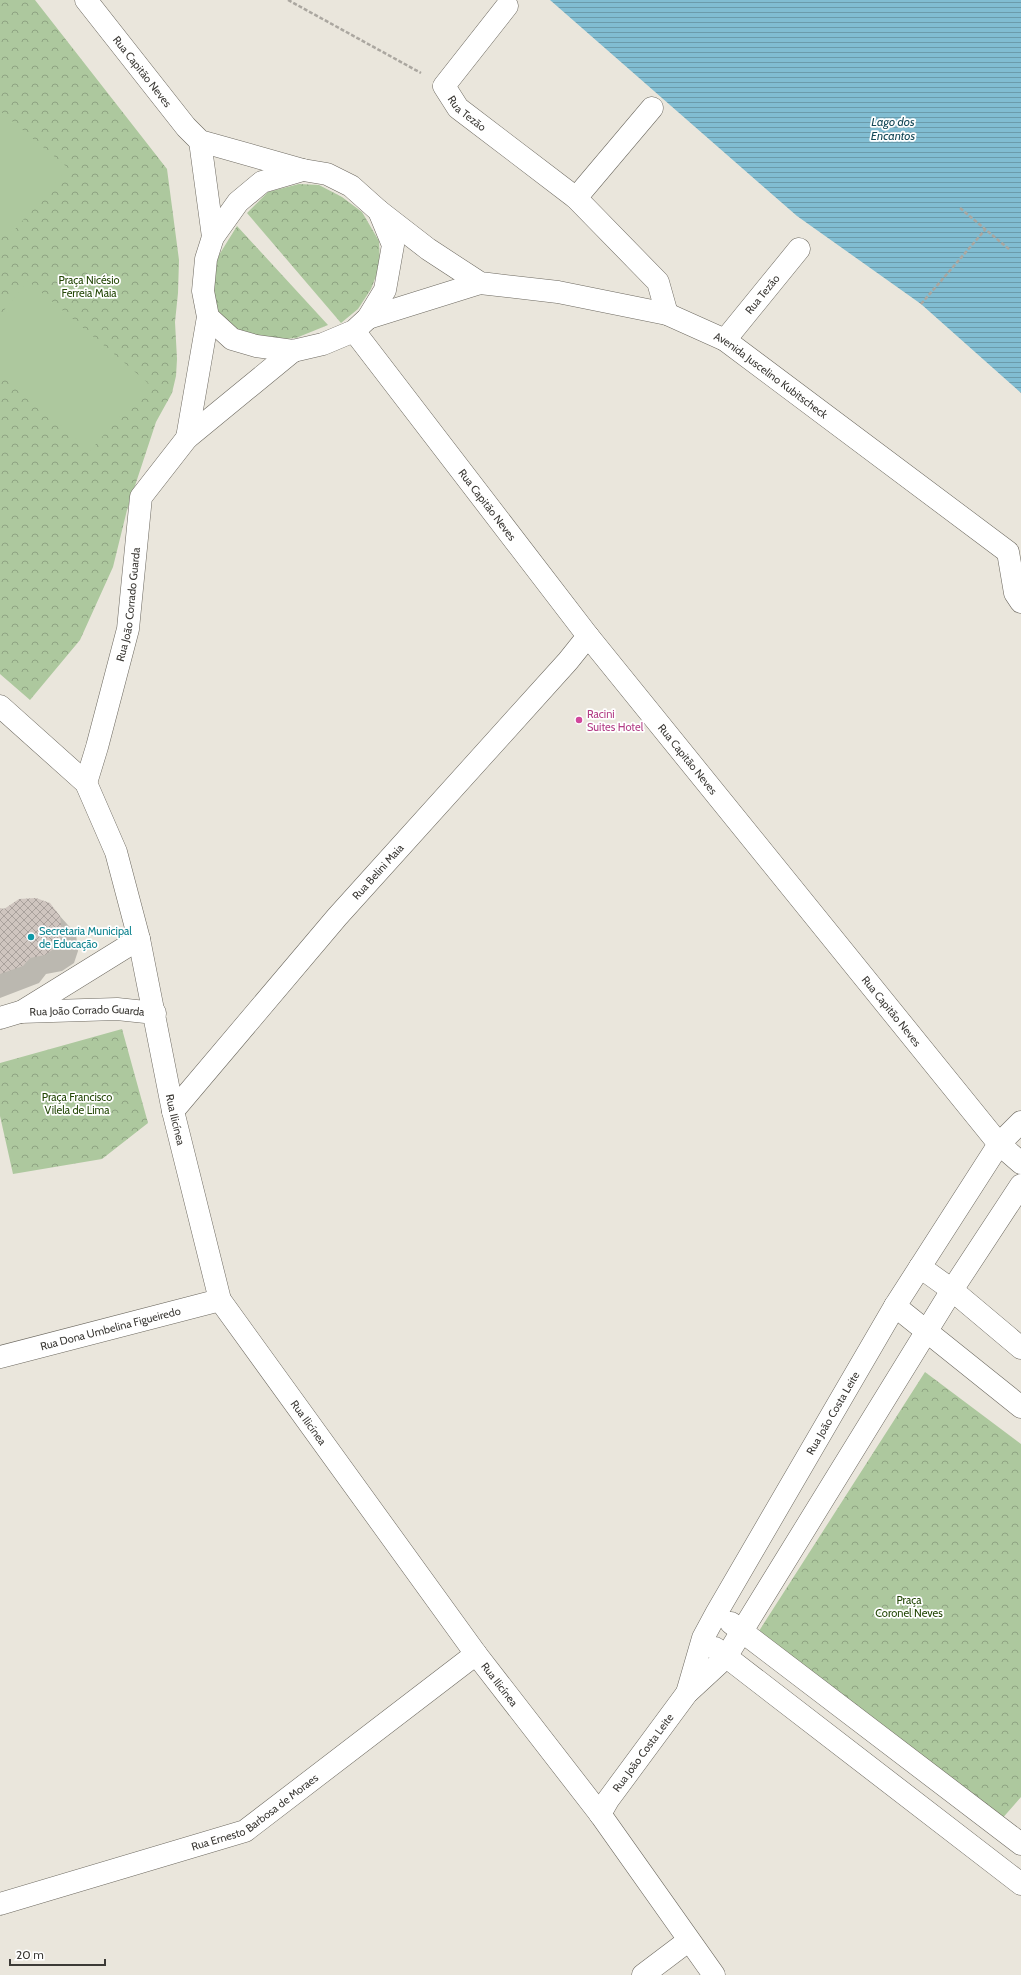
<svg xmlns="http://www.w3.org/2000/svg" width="1021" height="1975" viewBox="0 0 1021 1975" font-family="Cabin,sans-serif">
	<defs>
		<pattern id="park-crowns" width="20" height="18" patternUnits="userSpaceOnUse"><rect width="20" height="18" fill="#adc89e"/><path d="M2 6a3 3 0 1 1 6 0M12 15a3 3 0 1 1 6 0" fill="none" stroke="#8ea382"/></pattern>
		<pattern id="water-rules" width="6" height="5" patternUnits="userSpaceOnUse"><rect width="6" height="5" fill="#81bdd2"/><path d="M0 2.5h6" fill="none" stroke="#6b9bab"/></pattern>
		<pattern id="building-cross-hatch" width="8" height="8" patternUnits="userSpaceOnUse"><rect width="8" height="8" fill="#cfc5bf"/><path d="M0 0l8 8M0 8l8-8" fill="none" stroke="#a9a19c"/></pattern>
	</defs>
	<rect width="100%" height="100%" fill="#eae6dc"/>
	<!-- park -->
	<path fill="url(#park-crowns)" d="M0 0H35L167 169 179 260 178 293 175 322 177 359 176 376 172 393 156 422 127 510 113 567 80 640 30 700 0 674Z
		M299 184 319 185 342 197 362 212 379 241 380 266 371 289 358 309 341 323 247 213 268 192Z
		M237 226 328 325 296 338 273 340 239 334 216 309 212 292 213 274 219 255Z
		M122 1029 148 1123 102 1159 13 1174 0 1116V1063Z
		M925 1372 1021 1444V1797L1000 1821 759 1631Z"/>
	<!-- pitch -->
	<path fill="#adc89e" d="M0 111 68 168 11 234 0 224Z
		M28 281 148 383 90 451 0 373V315Z"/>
	<!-- water -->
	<path fill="url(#water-rules)" d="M550 0H1021V393L921 304 797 216Z"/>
	<!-- shadow -->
	<path fill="#0003" d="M49 904 76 934 78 951 74 963 62 971 46 974 39 983 0 998V909Z"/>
	<!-- building -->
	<path fill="url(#building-cross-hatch)" d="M36 898 50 903 60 916 62 933 58 946 45 955 30 958 23 966 0 974V908L4 909 19 899Z"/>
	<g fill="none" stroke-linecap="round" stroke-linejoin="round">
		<!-- minor casing -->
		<g stroke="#6d6960" stroke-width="23">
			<g id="minor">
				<path id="s1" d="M507 6 444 86 458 108 576 198 658 282 667 314"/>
				<path d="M576 198 652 108"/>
				<path id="s2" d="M725 340 799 249"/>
				<path d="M187 438 208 317"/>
				<path id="s3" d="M0 706 86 783 116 852 139 939 173 1111 220 1300 476 1654 600 1814 714 1975"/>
				<path id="s4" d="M86 783 97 747 128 629 141 497 187 438 293 351"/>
				<path d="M21 1012 139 939"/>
				<path id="s5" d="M0 1018 20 1012 117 1009 155 1013"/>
				<path id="s6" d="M173 1111 337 917 568 661 588 636"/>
				<path d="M920 1267 952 1290 1021 1348"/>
				<path id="s7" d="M0 1357 220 1300"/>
				<path d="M731 1623 1021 1844"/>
				<path d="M715 1648 1021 1884"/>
				<path id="s8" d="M687 1693 703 1638 717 1612 895 1306"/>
				<path id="s9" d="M600 1814 608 1800 687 1693 726 1657 952 1290 1021 1185"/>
				<path id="s10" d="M0 1904 245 1831 476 1654"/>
				<path d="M643 1975 688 1941"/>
			</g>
		</g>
		<!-- major casing -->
		<g stroke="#6d6960" stroke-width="23">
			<g id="major">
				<path id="s11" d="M86 0 186 127 200 141 303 170"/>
				<path d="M200 141 213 237"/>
				<path d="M303 170 327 174 351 186 379 211 393 245 385 290 368 318 354 331 323 344 293 351 256 346 232 339 208 317 203 291 206 259 213 237 238 202 262 182Z"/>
				<path id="s12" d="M379 211 428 249 480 283 558 292 667 314 725 340 1008 552 1015 593 1021 602"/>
				<path d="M368 318 480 283"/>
				<path id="s13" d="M354 331 588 636 999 1144 1021 1163"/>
				<path d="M1021 1122 999 1144 895 1306 1021 1407"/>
			</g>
		</g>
		<!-- path -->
		<path stroke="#aba7a0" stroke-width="2.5" stroke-dasharray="4 2" stroke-linecap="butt" d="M288 0 421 73
			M960 208 1010 250
			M921 304 985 230"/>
		<!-- minor -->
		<use href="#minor" stroke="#fff" stroke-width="22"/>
		<!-- major -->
		<use href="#major" stroke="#fff" stroke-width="22"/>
	</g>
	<!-- markers -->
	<circle fill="#d1479c" stroke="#fff" stroke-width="1.5" cx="579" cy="720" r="4"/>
	<circle fill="#0f9aa8" stroke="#fff" stroke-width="1.5" cx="31" cy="937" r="4"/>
	<g text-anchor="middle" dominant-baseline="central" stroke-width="3.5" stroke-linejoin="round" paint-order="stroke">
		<!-- street labels -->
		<g font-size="11" fill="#3c3a36" stroke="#fff">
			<text stroke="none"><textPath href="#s11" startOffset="91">Rua Capitão Neves</textPath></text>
			<text stroke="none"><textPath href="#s1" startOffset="138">Rua Tezão</textPath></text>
			<text stroke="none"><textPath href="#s2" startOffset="59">Rua Tezão</textPath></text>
			<text stroke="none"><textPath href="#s12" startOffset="435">Avenida Juscelino Kubitscheck</textPath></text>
			<text stroke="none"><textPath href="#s13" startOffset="219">Rua Capitão Neves</textPath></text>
			<text stroke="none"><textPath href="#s4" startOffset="184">Rua João Corrado Guarda</textPath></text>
			<text stroke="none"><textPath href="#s13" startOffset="543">Rua Capitão Neves</textPath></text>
			<text stroke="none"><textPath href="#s6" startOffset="315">Rua Belini Maia</textPath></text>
			<text stroke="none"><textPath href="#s13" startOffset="867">Rua Capitão Neves</textPath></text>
			<text stroke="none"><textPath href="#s5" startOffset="88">Rua João Corrado Guarda</textPath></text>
			<text stroke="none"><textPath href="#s3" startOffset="465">Rua Ilicínea</textPath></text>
			<text stroke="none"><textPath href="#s7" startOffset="114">Rua Dona Umbelina Figueiredo</textPath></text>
			<text stroke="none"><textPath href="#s8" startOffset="317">Rua João Costa Leite</textPath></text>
			<text stroke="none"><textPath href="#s3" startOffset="802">Rua Ilicínea</textPath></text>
			<text stroke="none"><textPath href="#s3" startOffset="1126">Rua Ilicínea</textPath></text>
			<text stroke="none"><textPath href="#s9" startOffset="75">Rua João Costa Leite</textPath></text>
			<text stroke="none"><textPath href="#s10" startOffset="273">Rua Ernesto Barbosa de Moraes</textPath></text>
		</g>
		<!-- park labels -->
		<g font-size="11" fill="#234706" stroke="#fff">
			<text x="89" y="280">Praça Nicésio<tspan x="89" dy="13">Ferreia Maia</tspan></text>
			<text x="77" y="1097">Praça Francisco<tspan x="77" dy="13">Vilela de Lima</tspan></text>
			<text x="909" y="1600">Praça<tspan x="909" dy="13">Coronel Neves</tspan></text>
		</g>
		<!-- hotel labels -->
		<g font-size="11" fill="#b23c85" stroke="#fff" text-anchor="start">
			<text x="587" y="714">Racini<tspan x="587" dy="13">Suites Hotel</tspan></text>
		</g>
		<!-- culture labels -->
		<g font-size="11" fill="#0d838f" stroke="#fff" text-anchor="start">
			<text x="39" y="931">Secretaria Municipal<tspan x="39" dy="13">de Educação</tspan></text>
		</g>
		<!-- water labels -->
		<g font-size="12" font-style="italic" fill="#144857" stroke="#fff">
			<text x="893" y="121">Lago dos<tspan x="893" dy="14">Encantos</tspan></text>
		</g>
	</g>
	<!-- scale -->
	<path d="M10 1959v6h95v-6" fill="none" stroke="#3c3a36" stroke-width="2"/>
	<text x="16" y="1959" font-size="12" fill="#3c3a36" stroke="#ffffff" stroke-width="3" paint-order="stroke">20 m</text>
</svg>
